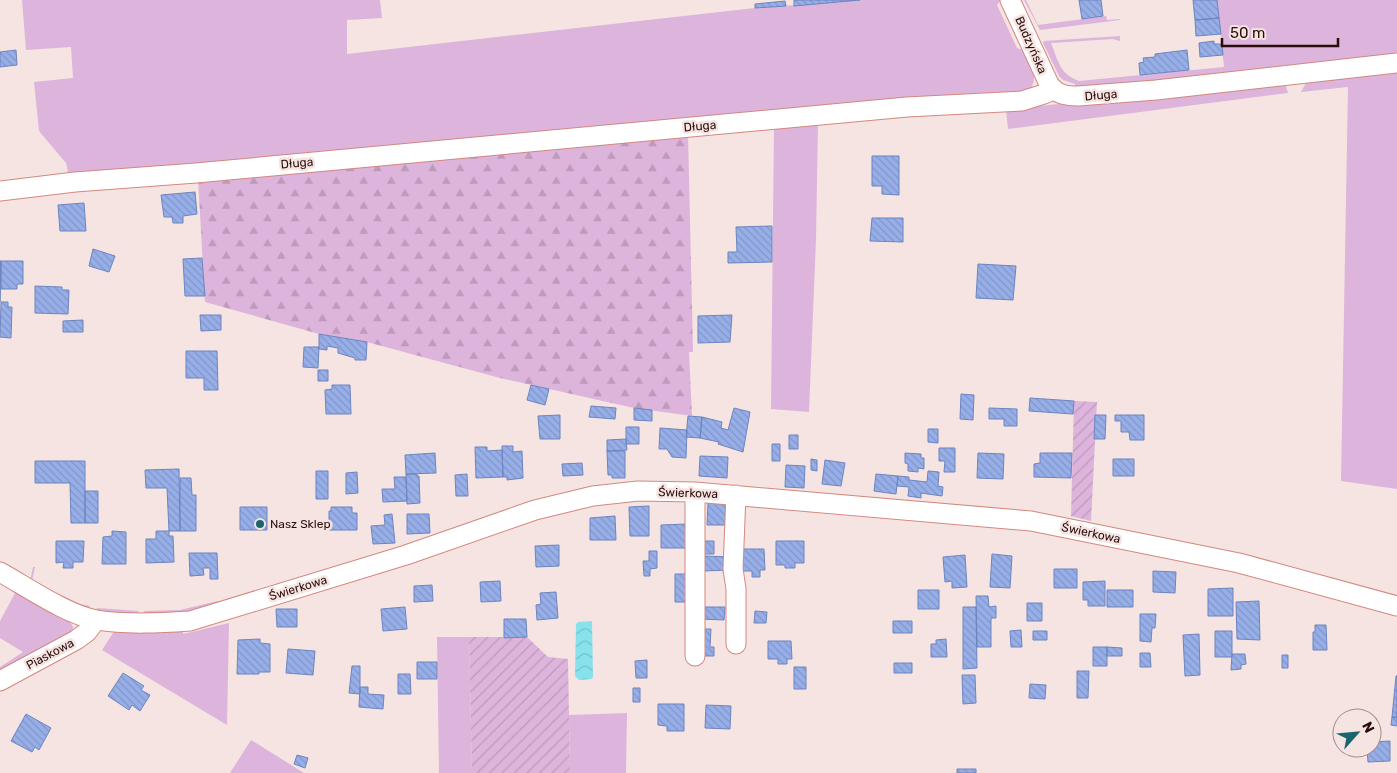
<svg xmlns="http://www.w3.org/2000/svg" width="1397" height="773" viewBox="0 0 1397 773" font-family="Rubik,sans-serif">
	<defs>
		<pattern id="forest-firs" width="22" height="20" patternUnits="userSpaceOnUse" patternTransform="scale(1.25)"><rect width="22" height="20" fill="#ddb4dc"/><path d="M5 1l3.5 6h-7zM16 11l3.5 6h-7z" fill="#be9abb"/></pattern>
		<pattern id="garden-furrows" width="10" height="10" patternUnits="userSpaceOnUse" patternTransform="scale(1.25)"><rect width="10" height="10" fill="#ddb4dc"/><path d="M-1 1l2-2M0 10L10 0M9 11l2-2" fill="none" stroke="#be9abb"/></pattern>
		<pattern id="water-waves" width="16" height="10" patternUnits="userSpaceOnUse" patternTransform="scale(1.25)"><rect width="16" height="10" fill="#87e2ee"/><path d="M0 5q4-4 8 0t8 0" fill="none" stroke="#75c1cb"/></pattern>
		<pattern id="building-back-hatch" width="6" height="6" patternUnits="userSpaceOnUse" patternTransform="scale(1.25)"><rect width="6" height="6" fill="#97afe9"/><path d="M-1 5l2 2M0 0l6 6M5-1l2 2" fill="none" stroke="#8295c6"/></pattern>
	</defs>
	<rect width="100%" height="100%" fill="#f5e4e1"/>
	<!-- green -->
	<path fill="#ddb4dc" d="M22 0H380L382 18 347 20V54L755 8 860 0H1001L997 5 1017 48 1027 52C1031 66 1041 82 1026 92L69 176 66 163 39 131 34 82 73 78 71 47 26 50Z
		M1024 0H1026L1038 25 1106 16 1107 20 1120 19V20L1040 30Z
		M1217 0H1397V53L1200 78 1075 87V84L1063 80 1059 76 1043 43 1044 41 1120 36V41L1113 39 1051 43C1058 61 1060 74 1079 81L1224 67Z
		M1397 73V489L1341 481 1348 87 1301 92 1306 83 1311 80Z
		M1285 83 1288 93 1008 129 1006 110 1058 104 1076 106Z
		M818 122 816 239 809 412 771 409 774 126Z
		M33 567H35L32 581 80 604 90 606 86 609 30 581Z
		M0 579 70 621 73 627 72 633 0 675V667L23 652 0 638V621L15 593 0 584Z
		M218 601 217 605 180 613 145 615 144 611 180 610Z
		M97 608 139 611 135 615 95 612Z
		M229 623 227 725 102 650 115 630 183 627V634Z
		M437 637H469L472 773H439Z
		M627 713 626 773H570L569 715Z
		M251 740 304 773H230Z"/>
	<!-- forest -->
	<path fill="url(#forest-firs)" d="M688 133 693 352H689L692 416 634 408 500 378 367 342 319 334 205 302 198 178Z"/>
	<!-- garden -->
	<path fill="url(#garden-furrows)" d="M1074 401 1097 402 1091 521 1071 516Z
		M469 637H527L548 657 568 659 570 773H472Z"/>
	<!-- water -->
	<path fill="url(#water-waves)" d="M592 621 593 677 592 679 579 680 575 676 576 624 578 622Z"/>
	<!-- building -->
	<path fill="url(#building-back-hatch)" stroke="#6c84bf" d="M794 0H860L794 6Z
		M1079 0H1101L1103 16 1082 19Z
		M1193 0H1217L1219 18 1195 20Z
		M785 1 786 6 755 8V4Z
		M1219 18 1221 34 1196 36 1195 20Z
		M1214 41V44H1222L1223 55 1200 57 1199 43Z
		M16 50 17 65 0 67V52Z
		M1187 50 1189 70 1140 75 1139 63 1144 62 1143 58 1155 57V54Z
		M872 156H899V195L882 194V186H872Z
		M195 192 197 214 183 216V223H173L172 217H164L161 195Z
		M84 203 86 231H60L58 205Z
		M872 218H903V242L870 241Z
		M772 226V262L728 263V252H737L736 227Z
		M93 249 115 256 109 272 89 266Z
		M202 258 205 296H185L183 259Z
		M0 261H1L0 302Z
		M1 261H23V284H17V289H1Z
		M978 264 1016 266 1013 300 976 298Z
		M35 286 62 287V290H69L68 314 35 313Z
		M1 302H8V307H12L11 338 0 337Z
		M200 315H221V330L201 331Z
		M732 315 730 342 698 343V316Z
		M83 320V332H63V321Z
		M319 334 367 342 366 360H355V358L338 353V348L327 346V350L319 349Z
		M304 347H319L318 368 303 367Z
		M186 351H217L218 390H204V378H186Z
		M318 370H328V381H318Z
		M332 385H350L351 414H326L325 390 332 389Z
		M531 385 549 389 545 405 527 400Z
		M961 394 974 395 973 420 960 419Z
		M1030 398 1074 401 1073 414 1029 411Z
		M591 406 616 408 615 419 589 417Z
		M634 408 652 410V421L634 420Z
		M734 408 750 412 743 452 718 444 719 442 700 438 702 417 722 422 721 428 728 430Z
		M989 408 1017 409V426H1004V419H989Z
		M560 415V439H540L538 416Z
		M1095 415H1106L1105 439H1094Z
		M1115 415H1144V440H1130L1129 432H1121V421H1115Z
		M688 416 702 417 700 438 686 437Z
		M626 427H639V444H626Z
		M660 428 687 430 686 458 672 457 667 449H659Z
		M928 429H938V443L928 442Z
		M789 435H798V449H789Z
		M626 439 627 450 607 451V440Z
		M772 444H780V461H772Z
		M502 446H513V452L522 451 523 478 507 480V477H503Z
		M475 447H487V451L502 450 503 477 476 478Z
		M939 448H955V472H944L945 461H939Z
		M607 451H625V478H612V475H608Z
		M435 453 436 473 406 474 405 455Z
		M905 453 921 454V458H924V469L918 468V472L908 471V464L905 463Z
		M978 453 1004 454 1003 479 977 478Z
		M1040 453H1072L1071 478 1034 477V464L1040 463Z
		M700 456 728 457 727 478 699 476Z
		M811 459 817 460V471L811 470Z
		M1113 459H1134V476H1113Z
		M825 460 845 463 841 486 822 484Z
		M35 461H85V523H71L70 483H35Z
		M582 463 583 475 563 476 562 464Z
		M786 465 805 466 804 488 785 487Z
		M179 469 180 531H169L167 488H146L145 470Z
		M316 471H328V499H316Z
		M928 471 939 472 938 486 943 487 942 496 921 493V498L908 496 909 487 897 486 898 476 909 477V480L927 482Z
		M357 472 358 493 346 494V473Z
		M406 474H417V476H419L420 503 407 504Z
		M467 474 468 496H456L455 475Z
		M876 474 898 476 896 494 874 491Z
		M394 477H406L407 501 383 502 382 489H395Z
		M180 478H191L192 495H196V531H180Z
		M85 491H98V523H85Z
		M708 503H729L728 525H707Z
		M649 506V536H630L629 507Z
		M240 507H267V530H240Z
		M331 507H352V513H357V530H329V511H331Z
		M392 514 395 543 373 544 371 526 385 525 384 515Z
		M407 514H429L430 533 407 534Z
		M615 516 616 540H590V518Z
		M687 524V548H661V525Z
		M112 531 126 532V564H102L103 537 112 536Z
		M156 531H169V536H173L174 562 146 563V539H156Z
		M56 541H84L83 562H73V568H63L64 562 56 563Z
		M699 541H714V554H699Z
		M776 541H804V563H795V568H785V565H776Z
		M559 545V566L536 567 535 546Z
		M741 549H764L765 570H760V577H752V571H742Z
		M649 551H657V568L650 569V576H644L643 561H649Z
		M189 553H217L218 579H210V568H203L204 575 190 576Z
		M992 554 1012 556 1010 588 990 587Z
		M965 555 967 587 952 588V581L945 582 943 557Z
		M705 556 729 557 728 570 704 571Z
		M1054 569H1077V588H1054Z
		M1153 571 1176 572 1175 593 1153 592Z
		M675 574H691V602H675Z
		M500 581 501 601 481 602 480 582Z
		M1105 581V606H1088V600H1083V582Z
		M432 585 433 601 414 602V586Z
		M1233 588V616H1208V589Z
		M918 590H939V609H918Z
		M1107 590H1133V607H1107Z
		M556 592 558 618 537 620 536 605 541 604 540 593Z
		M976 596H988L989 607 996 606V618H991V647H977Z
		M1259 601 1260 640 1237 639 1236 602Z
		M1027 603H1042V621H1027Z
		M405 607 407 629 383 631 381 609Z
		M702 607H725L724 620 701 619Z
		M963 607H976L977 668 963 669Z
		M276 609H297V627H277Z
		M755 611 767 612 766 623H754Z
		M1140 614H1156L1155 628H1152L1151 642 1140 641Z
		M504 619H526L527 637 504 638Z
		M893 621H912V633H893Z
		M1315 625H1326L1327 650H1313V632H1315Z
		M699 629H711L710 647H714V656H699Z
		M1021 630 1022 647H1011L1010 631Z
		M1033 631H1047V640H1033Z
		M1215 631H1232V657H1215Z
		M1199 634 1200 675 1185 676 1183 635Z
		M260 639V643L270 644V672H259V674H237L238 640Z
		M946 639 947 657H931V644H936V640Z
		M768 641H791L792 659H787V664H778V659H768Z
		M1093 647H1107V666H1093Z
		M1107 647 1122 648V656H1107Z
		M288 649 315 651 313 675 286 673Z
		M1140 653H1150L1151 667H1140Z
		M1232 654H1245L1246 664 1241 665V669L1231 670Z
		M1282 655H1288V668H1282Z
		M647 660V678H636L635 661Z
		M417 662H437V679H417Z
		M894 663H912V673H894Z
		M352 666H360V694L349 693Z
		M794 667H806V689H794Z
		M1077 671H1089L1088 698H1077Z
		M123 673 144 686 141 690 150 695 140 711 132 705 129 710 108 696Z
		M398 674H410L411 694H398Z
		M962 675H975L976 703 963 704Z
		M1396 676H1397V717H1392Z
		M1030 684 1046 685 1045 699 1029 698Z
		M360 687H368V694L384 695 383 709 359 707Z
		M633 688H640V702H633Z
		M658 704H684V731H667V726L658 725Z
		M706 705 731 706 730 729 705 728Z
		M26 714 51 728 39 750 35 747 32 752 11 741Z
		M1392 717H1397V726L1391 725Z
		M1390 741V761L1368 762 1367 748H1372V742Z
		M297 755 308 758 305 768 294 764Z
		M957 769H976V773H957Z"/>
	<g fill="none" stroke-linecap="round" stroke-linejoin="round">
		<!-- minor casing -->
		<g stroke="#d3887e" stroke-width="21">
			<path id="minor" d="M1010 0 1049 84C1057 95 1066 96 1078 96L1156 90 1397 63
				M0 191 75 182 196 173 907 107 1022 101 1044 94 1053 90
				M695 492V656
				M0 572C27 587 67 615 97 620 126 625 161 623 190 621L406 555 535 510 593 496 638 491 695 492 1031 521 1239 563 1397 606
				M736 644V589L733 569 736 495
				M0 681 76 640 87 632 96 620"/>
		</g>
		<!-- minor -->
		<use href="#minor" stroke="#fff" stroke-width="19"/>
	</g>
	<!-- markers -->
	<circle fill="#19656e" stroke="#f5e4e1" stroke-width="2" cx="260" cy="524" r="5"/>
	<g text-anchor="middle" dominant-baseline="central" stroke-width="5" stroke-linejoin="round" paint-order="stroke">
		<!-- street labels -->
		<g font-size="12" fill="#280d0a" stroke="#f5e4e1">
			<text transform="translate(1031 45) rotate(66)">Budzyńska</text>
			<text transform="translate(1101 95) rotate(-5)">Długa</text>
			<text transform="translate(700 126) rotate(-5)">Długa</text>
			<text transform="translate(297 163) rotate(-5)">Długa</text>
			<text transform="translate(688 493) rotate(2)">Świerkowa</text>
			<text transform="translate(1091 533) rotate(12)">Świerkowa</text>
			<text transform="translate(298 588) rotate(-17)">Świerkowa</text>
			<text transform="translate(50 654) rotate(-28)">Piaskowa</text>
		</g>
		<!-- poi labels -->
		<g font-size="12" fill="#280d0a" stroke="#f5e4e1" text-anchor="start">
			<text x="270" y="524">Nasz Sklep</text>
		</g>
	</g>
	<!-- north arrow -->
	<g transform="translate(1357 733) rotate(63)"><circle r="24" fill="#f5e4e1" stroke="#a38e8b"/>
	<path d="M0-4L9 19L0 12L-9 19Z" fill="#19656e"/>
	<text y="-8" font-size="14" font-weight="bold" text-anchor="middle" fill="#280d0a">N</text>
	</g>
	<!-- scale -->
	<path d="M1222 38v8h116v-8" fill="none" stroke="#280d0a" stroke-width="2.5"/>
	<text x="1230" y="38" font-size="15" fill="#280d0a" stroke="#f5e4e1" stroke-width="4" paint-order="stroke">50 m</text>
</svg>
